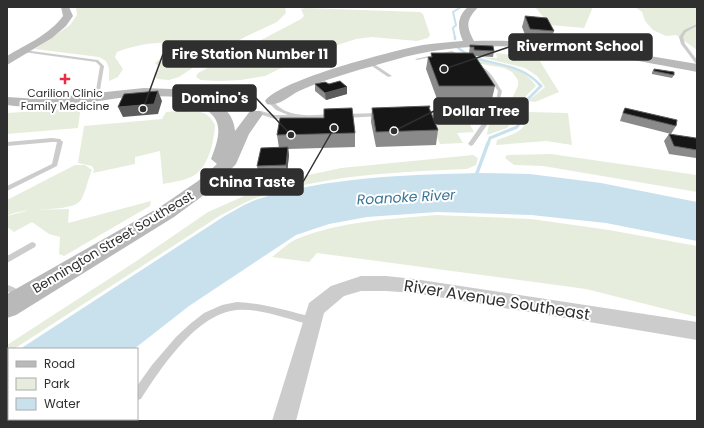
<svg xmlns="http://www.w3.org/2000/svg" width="704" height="428" viewBox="0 0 704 428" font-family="Poppins,sans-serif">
	<rect width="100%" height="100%" fill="#fff"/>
	<!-- green -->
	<path fill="#e6eddd" d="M76 7H285L286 13 277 22 245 37 206 59 179 77 169 80 157 79 154 74 160 68 155 63 161 58 188 50C176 36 133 45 117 52L115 57 123 69 118 77 109 81V68L106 61 99 57 35 49 70 25 77 15Z
		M535 7H593L584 28 550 25Z
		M635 7H697V50L676 35 666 36 653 30 645 21 642 12Z
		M305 8 420 12 423 14 430 35 428 38 417 41 372 37 356 39 310 54 265 76 241 80 219 81 201 80 196 77 198 73 301 19 304 16 301 9Z
		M496 53 538 58 559 92 535 102 528 101 545 87 537 76 525 68 480 57 497 58Z
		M466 55C491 65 520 62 536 86L521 101 517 116 507 128 487 135C489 121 492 117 505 113L518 86V80L512 72 504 68 476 63Z
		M81 105 78 128 7 134V113L55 110Z
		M189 110V112C202 111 209 113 215 125 214 142 208 170 191 177 183 181 172 182 163 184L160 151 135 157V164L93 173 94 170 92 166 78 163 84 126 162 119 166 112Z
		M529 112 568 113 572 145 546 141 496 145 497 140C513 134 527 132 529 112Z
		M468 121 474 132 457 133 463 143 440 144 431 122Z
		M551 154 697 175V192L543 166 514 165 505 158 507 155Z
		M473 155 478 158 476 165 467 169C396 172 324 175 256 198 244 202 232 210 221 215L14 349H9L7 353V345L135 262 208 212 253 192 304 176 341 168Z
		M75 165H85L92 170C88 179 86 191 81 200 71 214 26 205 7 216V200Z
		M151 201 150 206 64 256 59 254 60 237 49 234 32 222 14 232 7 227V216L30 210 69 209 68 223Z
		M436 215 531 219 609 230 697 246V317L586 289 317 253 309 262 272 257C280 251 290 241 299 238 343 221 390 219 436 215Z"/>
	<!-- water -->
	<path fill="#c8e1ed" d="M478 173 530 174 601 183 697 202V241L606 223 531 215 437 212 367 217 329 224 296 235 189 306 134 349H20L223 217C234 211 246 203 258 199 329 177 403 175 478 173Z
		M9 356V419H44L41 421H7V357Z"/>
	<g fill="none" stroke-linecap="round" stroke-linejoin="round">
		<!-- stream-far3 -->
		<path stroke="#c8e1ed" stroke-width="2" d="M455 38 453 28 456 25 453 12 461 7"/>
		<!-- stream-far2 -->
		<path stroke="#c8e1ed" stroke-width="2.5" d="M455 37V39
			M457 47C483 69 516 58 540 85"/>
		<!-- stream-far1 -->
		<path stroke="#c8e1ed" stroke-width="3" d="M488 144 490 138 517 127 523 117 525 102 541 86 539 84"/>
		<!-- stream -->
		<path stroke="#c8e1ed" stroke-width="3.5" d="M479 178 477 173 488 143"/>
		<!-- lane -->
		<path fill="#ccc" fill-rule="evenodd" d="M697 24V26L686 32 683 37 685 44 697 60V64H696L681 44 679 37 684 30Z
			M24 50 98 60 104 66 99 96 97 97 95 96 100 66 96 62 23 52 22 51Z
			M452 51 463 57 460 58 451 53 417 60 415 59Z
			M369 62H371L392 76 388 77 369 64Z
			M478 66C489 67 496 82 502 91 498 112 485 128 473 145L471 146 468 144 488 115 422 116 419 114 422 112H490L496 101 498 91 487 75 478 68Z
			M270 102H274C288 119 312 115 332 114L335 116 332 118 275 119 259 114V112L261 111 275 115H288L276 110 270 104Z
			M380 113 383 115 382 116 344 118 341 116 344 114Z
			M52 138 60 139 63 142 57 166 7 191V186L52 164 57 142H52L7 146V142Z
			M32 242 35 243 36 245 35 247 7 263V256Z
			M7 285C15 287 19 290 23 297L22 300C15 302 13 294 7 291Z
			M237 302C263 303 287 311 312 317L315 318 317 321 315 324 312 325C289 320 261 308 237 310 197 313 161 368 141 399L137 400V386L152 365 176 337 190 324 204 313 222 305Z
			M115 419H128L127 421H114Z"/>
		<!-- street -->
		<path fill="#ccc" fill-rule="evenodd" d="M361 276H386L414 279 697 322V340L414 293 386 291H361L344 296 324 313 296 421H272L309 303 331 286Z"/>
		<!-- secondary -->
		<path fill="#b9b9b9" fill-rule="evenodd" d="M61 7H69L73 16 66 26 52 38 7 65V56C27 44 49 35 63 16Z
			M468 7H478C467 20 465 24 474 41 549 39 623 51 697 64V72C602 54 489 31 394 60 363 69 330 77 299 91 289 96 278 107 267 104L265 101C279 80 395 50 423 45 436 43 450 42 463 41 457 28 457 16 468 7Z
			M144 88 253 92 255 95 253 98 248 99H210C224 105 234 116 235 131L250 111H260L263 114 249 134 236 164 212 189 174 217 16 315 7 318V294L160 207 198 181 217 164 211 159C223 129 223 114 190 102L189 98C168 96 147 95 127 97 87 102 48 111 7 105V97L39 99Z"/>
	</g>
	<!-- wall -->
	<path fill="#8a8a8a" d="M525 16 554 31 550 42 527 40 522 27Z
		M470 45 494 51 493 57 475 56 495 86 492 99H437L426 69 428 57H431V53H469Z
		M525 50 530 53 529 57 524 56Z
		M654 69 674 75 672 78 652 74V72Z
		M315 84H329L347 94 326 100 315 91Z
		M372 108 430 109 438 130 436 145 376 147 371 122Z
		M625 108 676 126 671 134 620 121 622 115Z
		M355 133V147L288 149 289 155 287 173 258 174 257 166 279 148 277 135Z
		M669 134 697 141V158H696L669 154 664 141Z"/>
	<!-- shaded-wall -->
	<path fill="#5c5c5c" d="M347 87V94L326 100 325 93Z
		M158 91 162 101 158 114 123 117 118 107Z
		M288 147 289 155 287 173 286 165Z"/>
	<!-- building -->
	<path fill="#161616" stroke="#5c5c5c" d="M525 16 547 18 554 31 530 29Z
		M470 45 493 46 494 51 474 50V47H470Z
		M431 53H473L495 86H439L428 57H432Z
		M654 69 674 72V75L654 71Z
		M340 81 347 87 325 93 315 84 325 82 329 84Z
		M158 91 154 104 118 107 124 94Z
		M430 106 429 108 438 130 376 132 372 108Z
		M352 108 355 133 277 135 280 118H324V109Z
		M625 108 677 120 676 126 623 113Z
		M669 134 696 138 697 141V150L674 146Z
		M288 147 286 165 257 166 261 148Z"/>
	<!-- markers -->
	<path fill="#ea2d45" stroke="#fff" stroke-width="1.5" d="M63 73h4v4h4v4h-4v4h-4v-4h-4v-4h4z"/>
	<g text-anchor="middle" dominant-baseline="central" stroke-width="4" stroke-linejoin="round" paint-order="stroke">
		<!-- far-poi labels -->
		<g font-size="11" fill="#2f2f2f" stroke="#fff">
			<text x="65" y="93">Carilion Clinic<tspan x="65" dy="13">Family Medicine</tspan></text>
		</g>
		<!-- street labels -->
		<g font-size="13" fill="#2f2f2f" stroke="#fff">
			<text transform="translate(113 242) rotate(-31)">Bennington Street Southeast</text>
		</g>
		<!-- water labels -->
		<g font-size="14" font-style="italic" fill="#3a7694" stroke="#fff">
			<text transform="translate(406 197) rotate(-3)">Roanoke River</text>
		</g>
		<!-- near-street labels -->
		<g font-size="16" fill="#2f2f2f" stroke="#fff">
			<text transform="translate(497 300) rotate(9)">River Avenue Southeast</text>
		</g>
	</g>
	<!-- callouts -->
	<path fill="none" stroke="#2f2f2f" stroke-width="1.5" d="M444 69L509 47M143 109L163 54M291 135L256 98M394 131L434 111M334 128L303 182"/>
	<g fill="#2f2f2f" stroke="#fff" stroke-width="1.5">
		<circle cx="444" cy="69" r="4"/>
		<circle cx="143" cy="109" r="4"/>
		<circle cx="291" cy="135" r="4"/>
		<circle cx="394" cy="131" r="4"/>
		<circle cx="334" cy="128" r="4"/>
	</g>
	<g fill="#2f2f2f" stroke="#2f2f2f" stroke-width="1.5">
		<rect x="509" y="34" width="143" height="26" rx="4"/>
		<rect x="163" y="41" width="173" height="26" rx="4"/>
		<rect x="173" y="85" width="83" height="26" rx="4"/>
		<rect x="434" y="98" width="94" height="26" rx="4"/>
		<rect x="201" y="169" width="102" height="26" rx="4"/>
	</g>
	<g font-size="14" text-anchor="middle" font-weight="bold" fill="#fff">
		<text x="580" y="51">Rivermont School</text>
		<text x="250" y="59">Fire Station Number 11</text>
		<text x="215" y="103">Domino's</text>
		<text x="481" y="116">Dollar Tree</text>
		<text x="252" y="187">China Taste</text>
	</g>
	<!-- border -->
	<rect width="704" height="428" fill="none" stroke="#2f2f2f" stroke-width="16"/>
	<!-- legend -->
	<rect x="8" y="348" width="130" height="72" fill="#ffffff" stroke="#acacac"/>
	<rect x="16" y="361" width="20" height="6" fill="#b9b9b9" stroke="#acacac"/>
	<text x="44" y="368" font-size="12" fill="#2f2f2f">Road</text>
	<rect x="16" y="378" width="20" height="12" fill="#e6eddd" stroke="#acacac"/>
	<text x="44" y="388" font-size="12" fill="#2f2f2f">Park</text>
	<rect x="16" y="398" width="20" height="12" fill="#c8e1ed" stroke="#acacac"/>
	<text x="44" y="408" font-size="12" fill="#2f2f2f">Water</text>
</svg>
